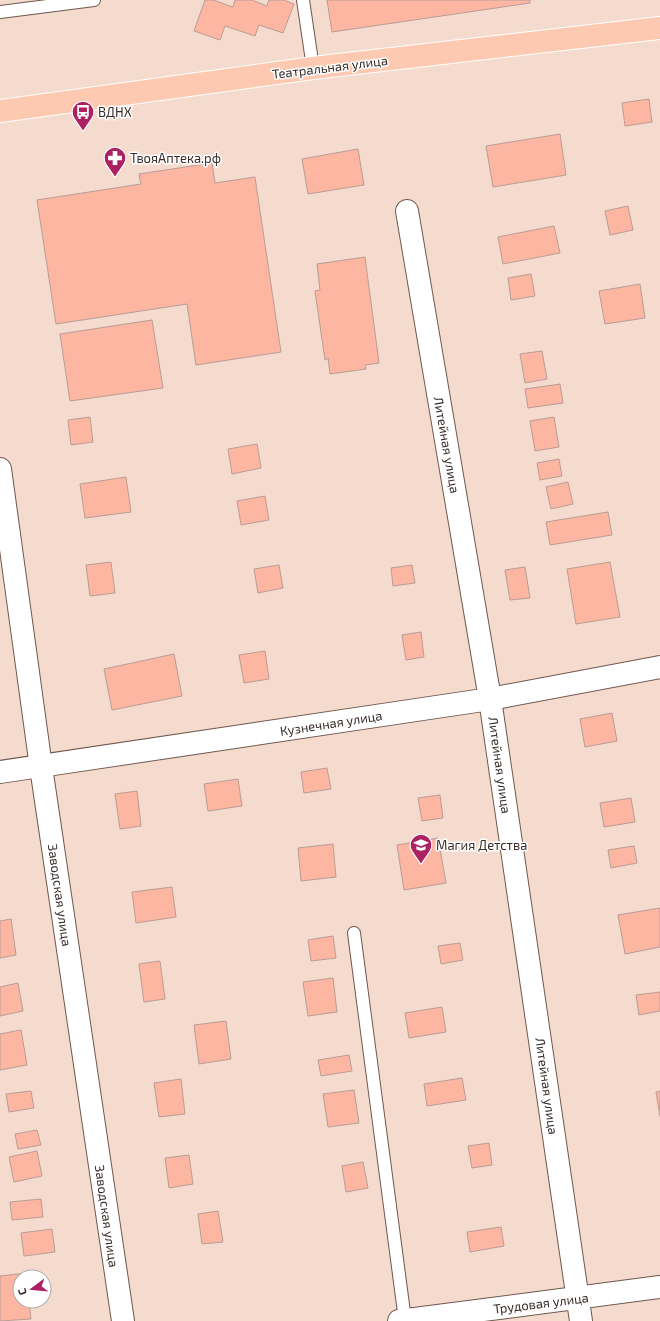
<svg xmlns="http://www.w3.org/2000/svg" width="660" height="1321" viewBox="0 0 660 1321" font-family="'Exo 2',sans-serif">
	<rect width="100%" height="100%" fill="#f5dace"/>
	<!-- building -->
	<path fill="#fdb6a2" stroke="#b89d96" d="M205 0H213L233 7 235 0H252L267 6 269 0H284L294 4 283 33 259 25 255 36 225 26 220 40 194 31Z
		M327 0H530V3L332 32Z
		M649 99 652 122 625 126 622 103Z
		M560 134 566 175 493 187 486 146Z
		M358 149 364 185 308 194 302 159Z
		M212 163 215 183 255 177 281 352 196 365 187 304 56 324 37 200 141 184 139 174Z
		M628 206 633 230 610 235 605 211Z
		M554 226 560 253 503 264 498 237Z
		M365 257 379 363 365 365 366 369 330 374 328 358 325 360 315 291 320 290 317 264Z
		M531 274 535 296 511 300 508 278Z
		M640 284 645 318 605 324 599 291Z
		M152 320 163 388 70 401 60 334Z
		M542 351 547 379 525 383 520 354Z
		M560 384 563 403 528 408 525 389Z
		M90 417 93 442 71 445 68 420Z
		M554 417 559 447 535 451 530 421Z
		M257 444 261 468 232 474 228 449Z
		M559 459 562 476 540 480 537 463Z
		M126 477 131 512 85 518 80 484Z
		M568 482 573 504 551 509 546 487Z
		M265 496 269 520 241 525 237 501Z
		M608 512 612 535 550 545 546 522Z
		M111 562 115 593 90 596 86 565Z
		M610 562 620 617 576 624 567 569Z
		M279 565 283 588 258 593 254 569Z
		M412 565 415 583 393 586 391 568Z
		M525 567 530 598 510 600 505 570Z
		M421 632 424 657 406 660 402 635Z
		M265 651 269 679 244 683 239 655Z
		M174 654 182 696 112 710 104 669Z
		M612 713 617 741 585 747 580 719Z
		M327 768 331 789 304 793 301 772Z
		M238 779 242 806 208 811 204 784Z
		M137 791 141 826 120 829 115 794Z
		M440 795 443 818 422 821 418 798Z
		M631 798 635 822 604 827 600 803Z
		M438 838 446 883 404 890 397 845Z
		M333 844 336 877 301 881 298 848Z
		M634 846 637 863 611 868 608 850Z
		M172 887 176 917 136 923 132 892Z
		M660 908V947L625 954 618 915Z
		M11 919 16 955 0 958V921Z
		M333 936 336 958 311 961 308 940Z
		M460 943 463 960 441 964 438 946Z
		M160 961 165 999 144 1002 139 964Z
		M333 978 337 1012 308 1016 303 982Z
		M18 983 23 1011 0 1016V987Z
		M660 992V1011L639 1015 636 995Z
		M442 1007 446 1032 409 1038 405 1013Z
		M226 1021 231 1059 199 1064 194 1025Z
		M21 1030 27 1065 0 1070V1034Z
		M349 1055 352 1071 321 1076 318 1060Z
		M462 1078 466 1100 427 1106 424 1084Z
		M181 1079 185 1114 159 1117 154 1083Z
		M354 1090 359 1123 328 1127 323 1094Z
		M31 1091 34 1108 9 1112 6 1094Z
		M660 1091V1116L656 1092Z
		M37 1130 41 1145 18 1149 15 1134Z
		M489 1143 492 1165 472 1168 468 1146Z
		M37 1151 42 1176 14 1182 9 1157Z
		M189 1155 193 1184 169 1188 165 1158Z
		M363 1162 368 1188 346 1192 342 1166Z
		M41 1199 43 1217 12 1220 10 1202Z
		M218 1211 223 1242 202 1244 198 1214Z
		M501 1227 504 1246 470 1252 467 1232Z
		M52 1229 55 1252 24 1256 21 1233Z
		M26 1273V1277H20V1301H29L31 1319 0 1321V1276Z"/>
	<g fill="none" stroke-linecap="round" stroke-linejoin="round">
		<!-- service casing -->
		<g stroke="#6f584f" stroke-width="14">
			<path id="service" d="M303 0 313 68
				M0 12 94 0
				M354 933 405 1320"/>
		</g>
		<!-- minor casing -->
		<g stroke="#6f584f" stroke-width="24">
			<path id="minor" d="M407 211 490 699 581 1321
				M0 469 41 767 123 1321
				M399 1321 660 1287"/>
		</g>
		<!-- tertiary casing -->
		<g stroke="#6f584f" stroke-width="24">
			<path id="tertiary" d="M0 772 490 699 660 667"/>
		</g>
		<!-- primary casing -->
		<g stroke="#fff" stroke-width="24">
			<path id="primary" d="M0 111 313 68 660 28"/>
		</g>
		<!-- service -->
		<use href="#service" stroke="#fff" stroke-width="12"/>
		<!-- minor -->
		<use href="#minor" stroke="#fff" stroke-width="22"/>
		<!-- tertiary -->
		<use href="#tertiary" stroke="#fff" stroke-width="22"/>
		<!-- primary -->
		<use href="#primary" stroke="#fdcab1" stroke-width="22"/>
	</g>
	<!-- icons -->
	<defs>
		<g id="bus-pin" transform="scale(1.15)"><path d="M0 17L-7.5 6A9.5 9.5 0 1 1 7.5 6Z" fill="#ab2162" stroke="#fff"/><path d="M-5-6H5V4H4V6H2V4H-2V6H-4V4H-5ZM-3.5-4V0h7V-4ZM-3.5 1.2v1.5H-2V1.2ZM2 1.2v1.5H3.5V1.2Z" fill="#fff"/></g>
		<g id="pharmacy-pin" transform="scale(1.15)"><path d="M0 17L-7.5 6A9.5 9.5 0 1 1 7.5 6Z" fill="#ab2162" stroke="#fff"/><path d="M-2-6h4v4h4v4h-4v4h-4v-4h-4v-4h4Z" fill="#fff"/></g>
		<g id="school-pin" transform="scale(1.15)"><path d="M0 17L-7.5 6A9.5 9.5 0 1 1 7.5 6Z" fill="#ab2162" stroke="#fff"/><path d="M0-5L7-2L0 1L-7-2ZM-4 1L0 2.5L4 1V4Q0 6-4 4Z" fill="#fff"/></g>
	</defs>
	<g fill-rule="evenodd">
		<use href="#bus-pin" x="83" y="112"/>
		<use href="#pharmacy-pin" x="115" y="158"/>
		<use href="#school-pin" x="421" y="845"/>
	</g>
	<g text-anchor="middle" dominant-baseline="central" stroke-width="3" stroke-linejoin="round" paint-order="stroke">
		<!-- street labels -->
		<g font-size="13" fill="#372c28" stroke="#fff">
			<text transform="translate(330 67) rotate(-7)">Театральная улица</text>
			<text transform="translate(447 445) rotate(80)">Литейная улица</text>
			<text transform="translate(331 723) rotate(-9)">Кузнечная улица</text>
			<text transform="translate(500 765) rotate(82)">Литейная улица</text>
			<text transform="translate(60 895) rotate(82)">Заводская улица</text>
			<text transform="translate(547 1086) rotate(82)">Литейная улица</text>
			<text transform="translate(107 1216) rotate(82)">Заводская улица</text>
			<text transform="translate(541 1303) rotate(-7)">Трудовая улица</text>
		</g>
		<!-- poi labels -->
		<g font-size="13" fill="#372c28" stroke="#fff" text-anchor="start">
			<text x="98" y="112">ВДНХ</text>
			<text x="130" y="158">ТвояАптека.рф</text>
			<text x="436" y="845">Магия Детства</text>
		</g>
	</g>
	<!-- north arrow -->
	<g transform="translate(32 1289) rotate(254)"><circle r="19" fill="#ffffff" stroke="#afaba9"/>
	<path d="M0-3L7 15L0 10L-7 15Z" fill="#ab2162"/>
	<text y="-6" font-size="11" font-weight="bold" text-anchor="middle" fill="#372c28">С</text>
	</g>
</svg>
